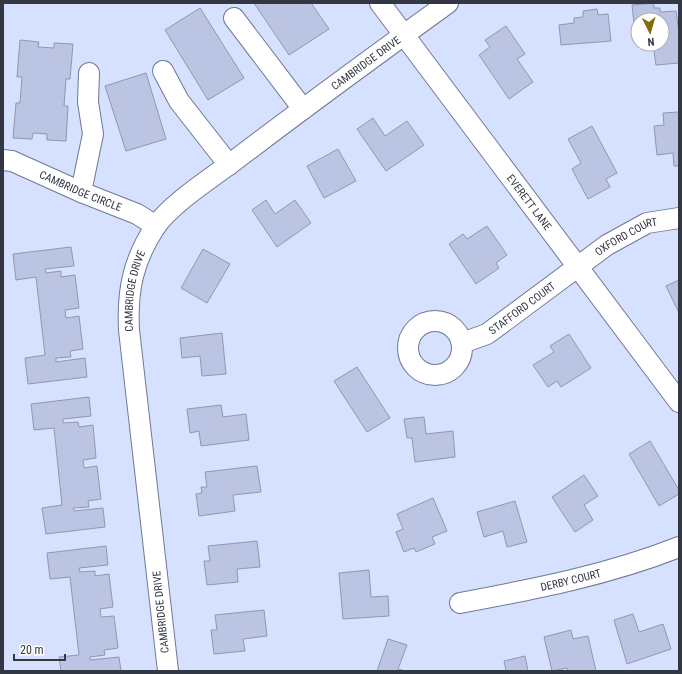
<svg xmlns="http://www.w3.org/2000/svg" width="682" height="674" viewBox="0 0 682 674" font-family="'Roboto Condensed',sans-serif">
	<rect width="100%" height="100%" fill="#d6e0ff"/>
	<!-- building -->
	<path fill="#bbc4e2" stroke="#8f97b4" d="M254 3H311L329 29 289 55Z
		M654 3V8H660V12L676 11 679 32V63L656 65 653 44H662V20H638V41L632 37V26L634 23 632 5Z
		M200 8 244 78 208 100 165 30Z
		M597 9 598 15 608 14 611 41 561 45 559 25 574 23V18L583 17V11Z
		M506 26 525 54 517 59 533 82 509 99 479 55 490 47 485 40Z
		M20 40 39 42 38 47 54 48V43L73 44 70 79H66L64 106H68L66 141 47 140V134L33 133 32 139 13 138 16 103H20L22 77H17Z
		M146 73 166 139 126 151 105 86Z
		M679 112V166H674L673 153 657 155 654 126 664 125 663 113Z
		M373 118 385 136 407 121 424 145 386 171 357 129Z
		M592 126 617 173 606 179 610 187 588 199 572 169 581 163 568 139Z
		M338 149 356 181 324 198 307 166Z
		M266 200 275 214 295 200 311 223 277 247 252 210Z
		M487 226 507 255 496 263 499 268 476 284 449 244 463 234 467 239Z
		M71 247 74 266 45 269 46 273 61 271V277L75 275 79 308 65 310 66 318 79 316 83 349 70 351 71 357 56 358V362L85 358 87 377 28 384 25 358 45 355 36 277 16 280 13 254Z
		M203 249 230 264 207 303 181 288Z
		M679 280V313L666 286Z
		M222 333 226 374 202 376 200 356 182 358 180 338Z
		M569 334 591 368 561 387 557 381 548 387 533 365 554 352 550 346Z
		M357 367 390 418 367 432 334 381Z
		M89 397 91 416 63 419V423L78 422 79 427 93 425 96 458 83 460 84 468 97 466 101 499 88 501 89 507 73 508 74 511 103 508 105 527 46 534 42 508 62 505 54 428 34 430 31 404Z
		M221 405 223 417 246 414 249 440 201 446 199 431 190 433 187 409Z
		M424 417 426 434 453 431 455 457 415 462 412 438H407L404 419Z
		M650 441 679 490V494L659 506 629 454Z
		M257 466 261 492 233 495 235 511 199 516 196 494 202 493 201 487H207L205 472Z
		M584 475 598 496 584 505 593 520 575 532 552 497Z
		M433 498 447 531 432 537 435 544 416 552 414 548 404 552 396 532 403 529 397 514Z
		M515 501 527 542 507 547 503 531 484 537 477 512Z
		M257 541 260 567 237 569 238 582 207 585 204 561H210L208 546Z
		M106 546 108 565 79 568 80 572 95 571V576L109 574 113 607 100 609 101 617 114 616 118 648 104 650 105 655 90 657V660L119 657 121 671H61L59 657 79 655 70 577 50 579 47 553Z
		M369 570 371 597 388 596 389 616 343 619 339 573Z
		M264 610 267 636 243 639 245 651 214 654 211 630H217L215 615Z
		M633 614 639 632 663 624 671 649 627 664 614 620Z
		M571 630 573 639 588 636 596 671H568L567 668 552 671 544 637Z
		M388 639 407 645 398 669 405 671H377Z
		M525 656 528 671H506L504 661Z"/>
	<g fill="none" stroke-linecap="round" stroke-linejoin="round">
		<!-- minor casing -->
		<g stroke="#707894" stroke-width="22">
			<g id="minor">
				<path id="s1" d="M380 3 679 402"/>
				<path d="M234 18 303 109"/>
				<path d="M163 71 179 101 229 165"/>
				<path id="s2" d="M3 160 12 161 81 192 137 214 156 226"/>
				<path d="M81 192 93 134 88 102 89 73"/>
				<circle cx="435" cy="348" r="27"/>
				<path id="s3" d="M462 343 487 334 607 245 647 223 679 218"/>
				<path id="s4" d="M460 603C535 589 608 575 679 547"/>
				<path id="s5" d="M168 671 129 330C127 290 133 261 155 227 171 204 211 178 234 161 305 107 376 55 448 3"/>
			</g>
		</g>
		<!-- minor -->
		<use href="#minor" stroke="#fff" stroke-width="20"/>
	</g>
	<g text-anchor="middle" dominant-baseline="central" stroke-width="4" stroke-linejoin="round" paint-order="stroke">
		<!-- street labels -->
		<g font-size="11" fill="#333743" stroke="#fff">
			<text stroke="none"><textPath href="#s5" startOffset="719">CAMBRIDGE DRIVE</textPath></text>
			<text stroke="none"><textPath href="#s2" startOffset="84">CAMBRIDGE CIRCLE</textPath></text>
			<text stroke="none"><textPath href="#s1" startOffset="249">EVERETT LANE</textPath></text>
			<text stroke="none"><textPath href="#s3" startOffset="197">OXFORD COURT</textPath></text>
			<text stroke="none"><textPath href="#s5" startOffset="383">CAMBRIDGE DRIVE</textPath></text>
			<text stroke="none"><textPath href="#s3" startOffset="70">STAFFORD COURT</textPath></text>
			<text stroke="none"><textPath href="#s4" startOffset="113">DERBY COURT</textPath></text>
			<text transform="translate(161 612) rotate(-96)">CAMBRIDGE DRIVE</text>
		</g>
	</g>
	<!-- border -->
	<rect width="682" height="674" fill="none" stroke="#333743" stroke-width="8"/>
	<!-- north arrow -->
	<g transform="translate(650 32) rotate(175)"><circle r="19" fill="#ffffff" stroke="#adafb4"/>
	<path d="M0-3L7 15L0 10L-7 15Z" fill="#846b06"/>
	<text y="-6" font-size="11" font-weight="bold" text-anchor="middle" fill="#333743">N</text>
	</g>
	<!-- scale -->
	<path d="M14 654v6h51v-6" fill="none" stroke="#333743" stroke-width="2"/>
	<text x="20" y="654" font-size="12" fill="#333743" stroke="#ffffff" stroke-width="3" paint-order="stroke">20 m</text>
</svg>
